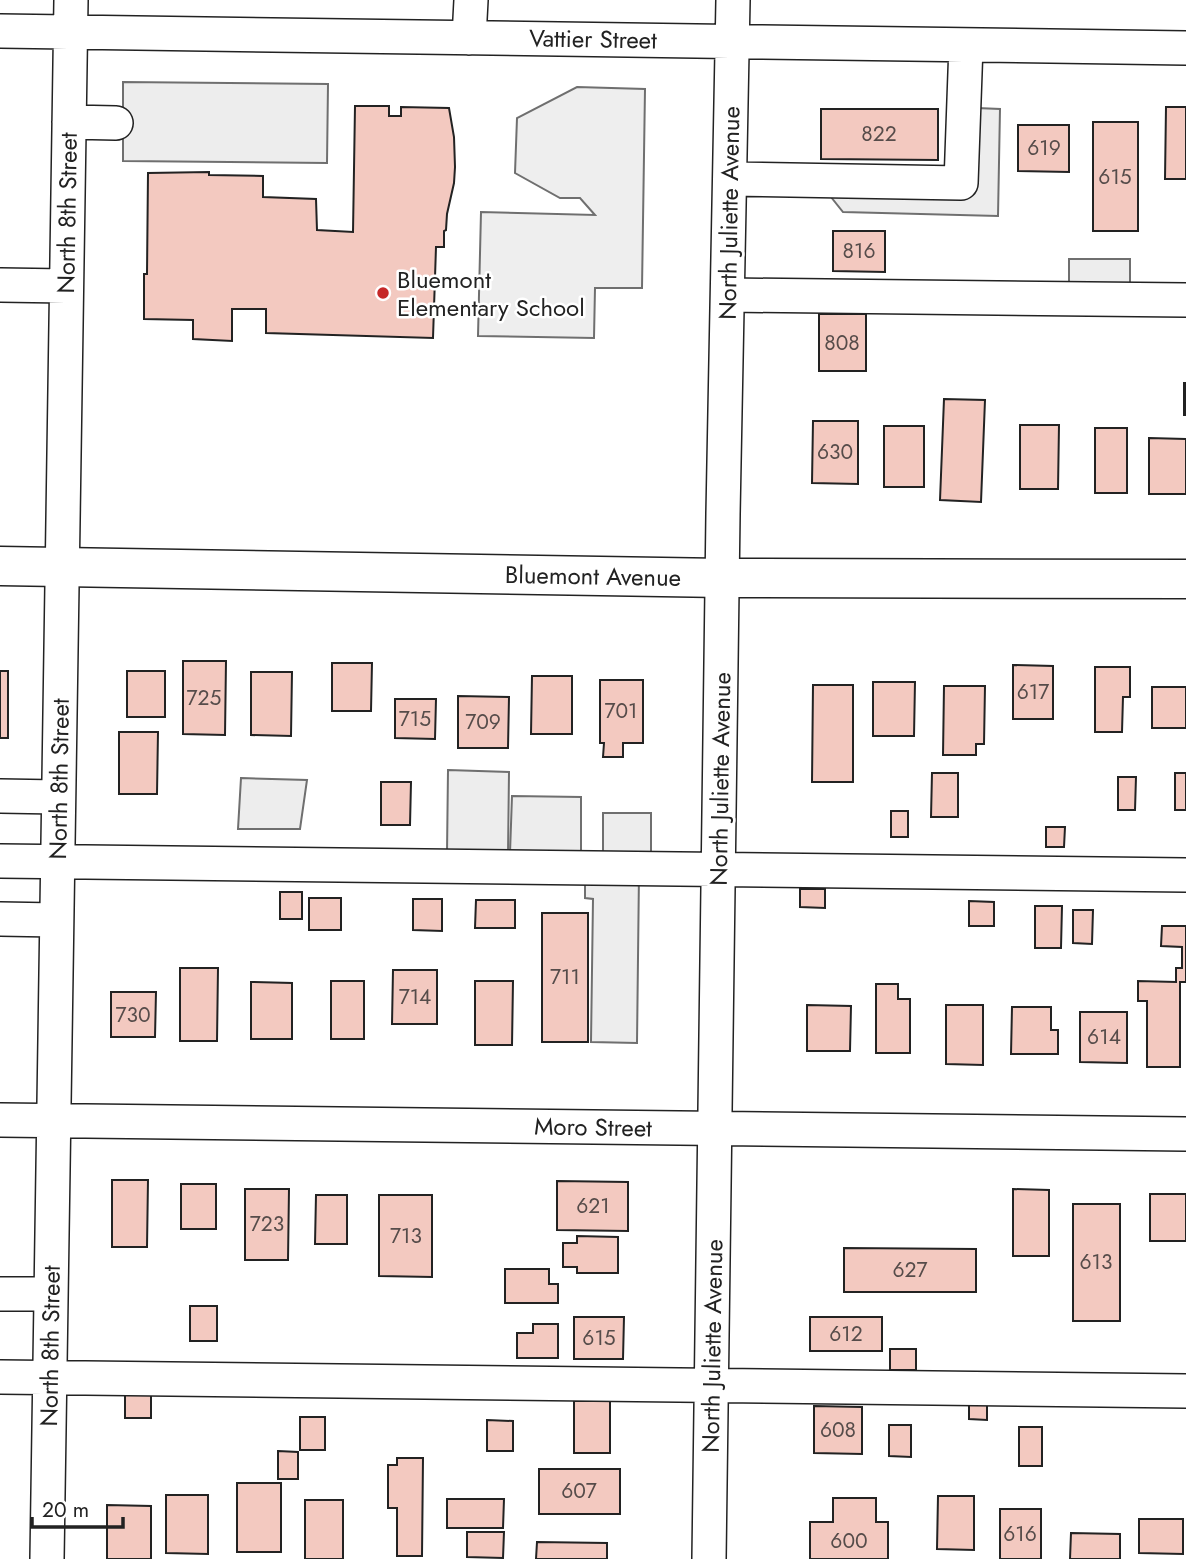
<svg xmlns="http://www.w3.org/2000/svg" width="1186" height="1559" viewBox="0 0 1186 1559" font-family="Jost,sans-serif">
	<rect width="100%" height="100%" fill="#fff"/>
	<!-- green -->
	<path fill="#eee" stroke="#6f6f6f" stroke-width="2" d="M577 87 645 89 642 288H595L594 338 478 336 481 212 595 215 580 198H560L515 173 517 118Z"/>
	<!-- parking -->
	<path fill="#ededed" stroke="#6f6f6f" stroke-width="2" d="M123 82 328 84 327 163 123 161Z
		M953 107 1000 109 998 216 843 212 827 192 951 170Z
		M1069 259H1130V289H1069Z
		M448 770 509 772 508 854 447 853Z
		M241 778 307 780 300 829H238Z
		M512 796 581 797V853H510Z
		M603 813H651V855H603Z
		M585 873H639L637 1043 591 1042 593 899 585 898Z"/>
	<!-- building -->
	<path fill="#f3c9c0" stroke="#222" stroke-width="2" d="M355 106H389V116H401V107L449 108 454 137 455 167 454 183 447 214 446 230 444 231V247H436L433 338 266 333V309H232V341L193 339V320L144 319V274H147L148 173 209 172V175L263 176V197L316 199 317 230 353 232Z
		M1166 107H1186V179H1165Z
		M821 109H938V160L821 159Z
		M1093 122H1138V231H1093Z
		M1018 125H1069V172L1018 171Z
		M833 231H885V272L833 271Z
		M819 314H866V371H819Z
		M1184 383H1186V415H1184Z
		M944 399 985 400 981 502 940 500Z
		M813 421H858V484L812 483Z
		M1020 425H1059L1058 489H1020Z
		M884 426H924V487H884Z
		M1095 428H1127V493H1095Z
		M1149 438 1186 439V494H1149Z
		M183 661H226L225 735 183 734Z
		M332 663H372L371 711H332Z
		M1013 665 1053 666V719H1013Z
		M1095 667H1130V697H1123L1122 732H1095Z
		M0 671H8V738H0Z
		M127 671H165V717H127Z
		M251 672H292L291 736 251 735Z
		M532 676H572V734H531Z
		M600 680H643V743H623V757H603L604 743H600Z
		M873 682H915L914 736H873Z
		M813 685H853V782H812Z
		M944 686H985L984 744H976V755H943Z
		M1152 687H1186V728H1152Z
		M458 696 509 697 508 748H458Z
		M395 699H436L435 739 395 738Z
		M119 732H158L157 794H119Z
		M932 773H958V817H931Z
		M1175 773H1186V810H1175Z
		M1118 777H1136L1135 810H1118Z
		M381 782H411L410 825H381Z
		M891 811H908V837H891Z
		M1046 827H1065L1064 847H1046Z
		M800 889H825V908L800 907Z
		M280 892H302V919H280Z
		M309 898H341V930H309Z
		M413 899H442V931L413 930Z
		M476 900H515V928H475Z
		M969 901 994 902V926H969Z
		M1035 906H1062L1061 948H1035Z
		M1073 910H1093L1092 944 1073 943Z
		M542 913H588V1042H542Z
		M1162 926H1186V982H1180V1067H1147V1001H1138V981L1176 982V968H1182V947L1161 946Z
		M180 968H218L217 1041H180Z
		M393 970H437V1024H392Z
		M331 981H364V1039H331Z
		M475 981H513L512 1045H475Z
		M251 982 292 983V1039H251Z
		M876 984H898V999H910V1053H876Z
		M111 992H156L155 1037H111Z
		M807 1005 851 1006 850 1051H807Z
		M946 1005H983V1065L946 1064Z
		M1012 1007H1051V1030H1058V1054H1011Z
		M1080 1012H1127V1063L1080 1062Z
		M112 1180H148L147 1247H112Z
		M557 1181 628 1182V1231L557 1230Z
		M181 1184H216V1229H181Z
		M245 1189H289L288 1260H245Z
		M1013 1189 1049 1190V1256H1013Z
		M1150 1194H1186V1241H1150Z
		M316 1195H347V1244H315Z
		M379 1195H432V1277L379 1276Z
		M1073 1204H1120V1321H1073Z
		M577 1236 618 1237V1273H577V1267H563V1243H577Z
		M844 1248 976 1249V1292H844Z
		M505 1269H549V1284H558V1303H505Z
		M190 1306H217V1341H190Z
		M574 1317H624L623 1359H574Z
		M810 1317H882V1351H810Z
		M533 1324H558V1358H517V1333H533Z
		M890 1349H916V1370H890Z
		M125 1391H151V1418H125Z
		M574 1401H610V1453H574Z
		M969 1404H987V1420L969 1419Z
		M814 1406 862 1407V1454L814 1453Z
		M300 1417H325V1450H300Z
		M487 1420 513 1421V1451H487Z
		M889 1425H911V1457L889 1456Z
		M1019 1427H1042V1466H1019Z
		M278 1451 298 1452V1479H278Z
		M397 1458H423L422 1556H397V1508H388V1465H397Z
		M539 1469H620V1514H539Z
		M237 1483H281V1552H237Z
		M166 1495H208V1554L166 1553Z
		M938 1496H974V1550L937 1549Z
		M833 1498H876V1522H888V1559H810V1522H833Z
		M447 1499H504L503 1528H447Z
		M305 1500H343V1559H305Z
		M107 1505 151 1506V1559H107Z
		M1000 1509H1041V1559H1000Z
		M1139 1519H1183V1554L1139 1553Z
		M467 1532H504L503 1558 467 1557Z
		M1071 1533 1120 1534V1559H1070Z
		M537 1542 607 1543V1559H536Z"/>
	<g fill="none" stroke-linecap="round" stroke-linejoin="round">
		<!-- minor casing -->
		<g stroke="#222" stroke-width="36">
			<path id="minor" d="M0 31 1186 48
				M469 38 471 0
				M69 122 116 123
				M730 179 961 183 966 45
				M0 285 66 286
				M728 295 1186 300
				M0 796 58 797
				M0 861 1186 875
				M0 919 56 920
				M0 1120 1186 1134
				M0 1294H51
				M0 1377 1186 1391
				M47 1559 71 0
				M709 1559 723 514 733 0"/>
		</g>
		<!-- major casing -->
		<g stroke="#222" stroke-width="41">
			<path id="major" d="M0 566 723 578 1186 579"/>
		</g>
		<!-- minor -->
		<use href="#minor" stroke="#fff" stroke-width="33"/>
		<!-- major -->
		<use href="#major" stroke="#fff" stroke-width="38"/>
	</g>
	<!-- markers -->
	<circle fill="#c62828" stroke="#fff" stroke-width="2.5" cx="383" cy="293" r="7"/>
	<g text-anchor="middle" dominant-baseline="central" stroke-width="5" stroke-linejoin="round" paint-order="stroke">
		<!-- number labels -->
		<g font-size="21" fill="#564c4a">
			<text x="879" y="134">822</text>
			<text x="1044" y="148">619</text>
			<text x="1115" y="177">615</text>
			<text x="859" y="251">816</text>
			<text x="842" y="343">808</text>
			<text x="835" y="452">630</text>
			<text x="1033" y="692">617</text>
			<text x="204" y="698">725</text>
			<text x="621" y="711">701</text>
			<text x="415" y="719">715</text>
			<text x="483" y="722">709</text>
			<text x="565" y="977">711</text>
			<text x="415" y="997">714</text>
			<text x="133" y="1015">730</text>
			<text x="1104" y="1037">614</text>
			<text x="593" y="1206">621</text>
			<text x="267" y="1224">723</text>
			<text x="406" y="1236">713</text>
			<text x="1096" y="1262">613</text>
			<text x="910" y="1270">627</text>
			<text x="846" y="1334">612</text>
			<text x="599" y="1338">615</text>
			<text x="838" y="1430">608</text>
			<text x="579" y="1491">607</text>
			<text x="1020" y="1534">616</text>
			<text x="849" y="1541">600</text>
		</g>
		<!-- street labels -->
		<g font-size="24" fill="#222" stroke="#fff">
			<text transform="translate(593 39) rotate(1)">Vattier Street</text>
			<text transform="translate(67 213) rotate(-89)">North 8th Street</text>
			<text transform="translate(729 213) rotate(-89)">North Juliette Avenue</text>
			<text transform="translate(593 576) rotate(1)">Bluemont Avenue</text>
			<text transform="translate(59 779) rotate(-89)">North 8th Street</text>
			<text transform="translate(720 779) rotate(-89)">North Juliette Avenue</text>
			<text transform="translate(593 1127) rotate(1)">Moro Street</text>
			<text transform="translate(50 1346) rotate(-89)">North 8th Street</text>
			<text transform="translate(712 1346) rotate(-89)">North Juliette Avenue</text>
		</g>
		<!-- poi labels -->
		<g font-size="24" fill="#222" stroke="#fff" text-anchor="start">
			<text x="397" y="279">Bluemont<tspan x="397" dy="28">Elementary School</tspan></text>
		</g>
	</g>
	<!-- scale -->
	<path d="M32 1517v10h91v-10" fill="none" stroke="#222222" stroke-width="3.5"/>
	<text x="42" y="1517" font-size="21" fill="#222222" stroke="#ffffff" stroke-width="5" paint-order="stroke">20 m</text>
</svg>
